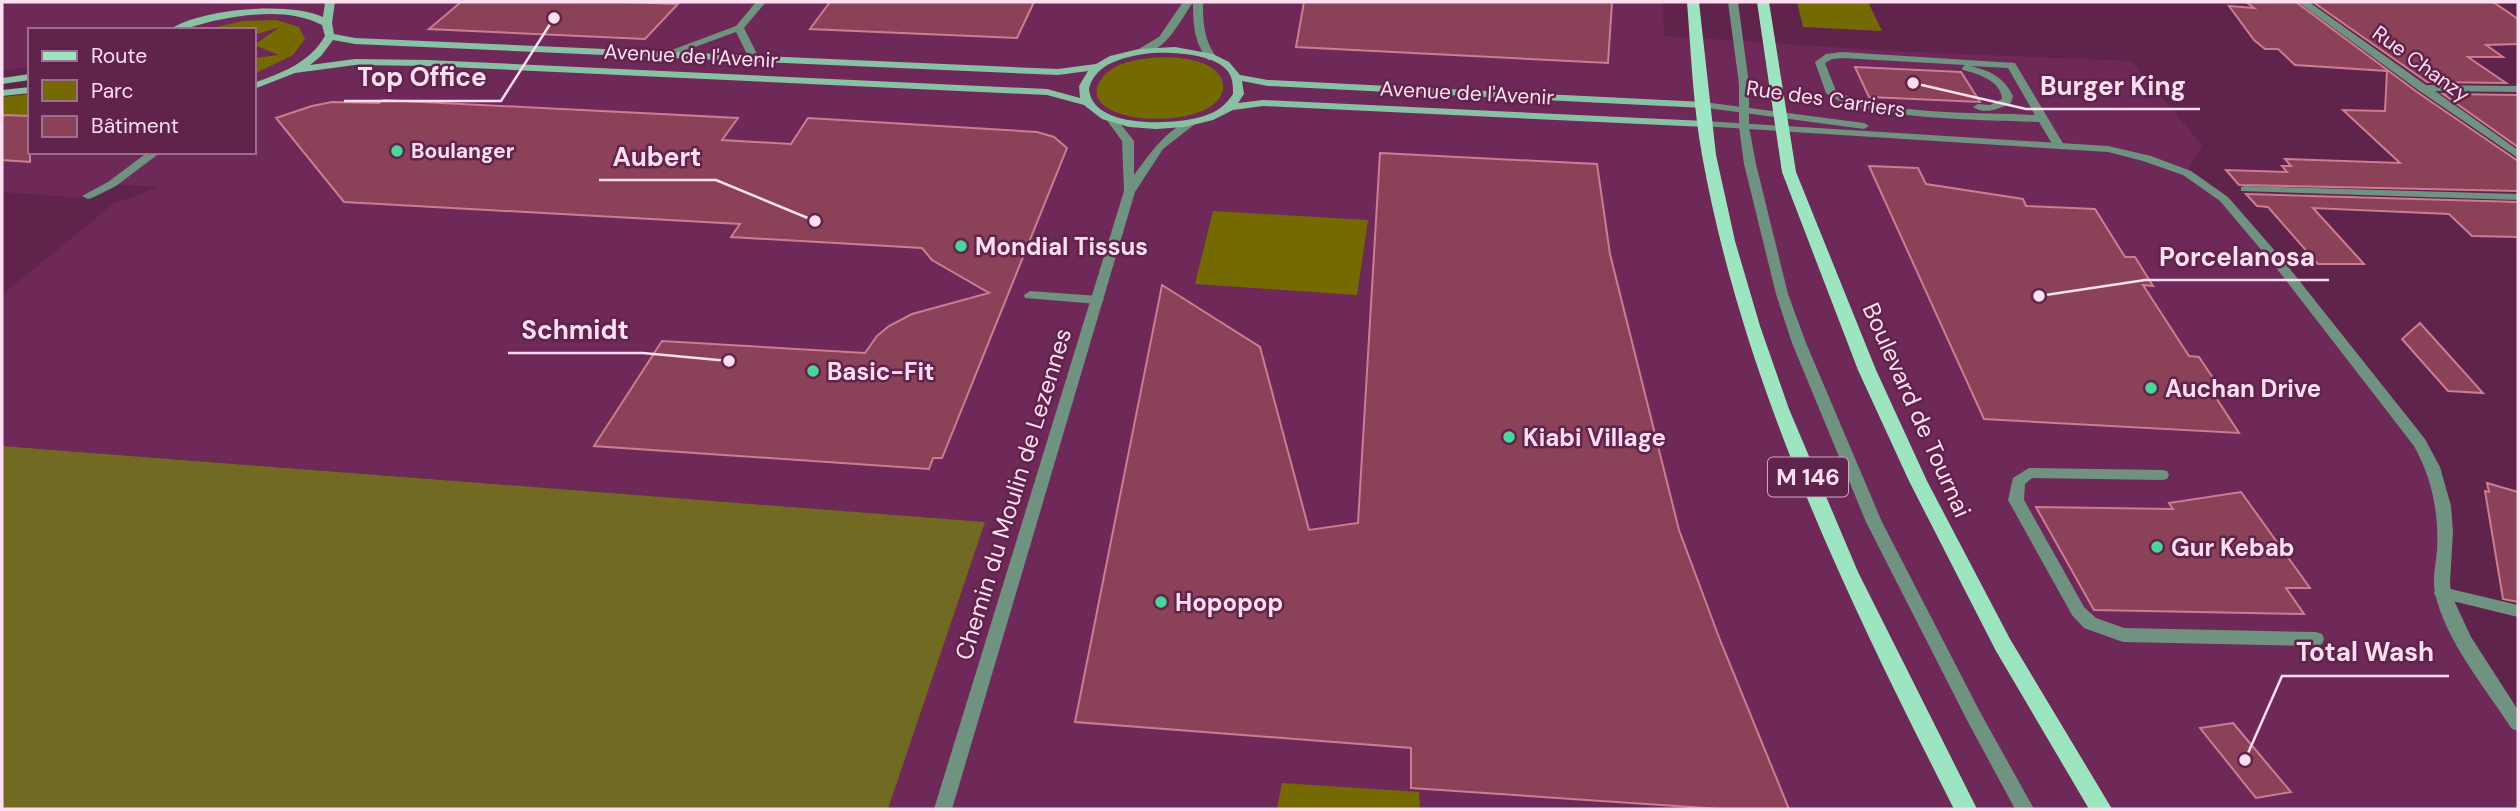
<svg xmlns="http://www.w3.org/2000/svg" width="2520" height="811" viewBox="0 0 2520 811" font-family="'DM Sans',sans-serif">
	<rect width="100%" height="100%" fill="#60234c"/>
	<!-- built -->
	<path fill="#6e2958" d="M2 2H1663L1664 36 1893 51 2131 61 2202 145 2187 173 2228 200 2435 473 2442 593 2472 652 2518 730V809H888L984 522 2 446V295L113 204 160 187 112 184 88 196 71 197 2 192V108L30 92V152H254V30H30V67L2 71Z"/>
	<!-- green -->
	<path fill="#756a01" d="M1797 2H1868L1882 31 1803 27Z
		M276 20 299 27 305 39 293 55 254 74V58L279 55 254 45 280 27 254 35V30H204L243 21Z
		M1166 57C1184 58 1209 60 1220 76 1225 85 1224 94 1217 101 1187 133 1070 120 1102 78 1116 60 1145 58 1166 57Z
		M30 94V116L2 115V97Z
		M1213 211 1368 220 1357 295 1195 284Z
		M1282 783 1419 792 1420 809H1277Z"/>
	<!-- forest -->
	<path fill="#726a22" d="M2 446 985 522 888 809H2Z"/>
	<!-- building -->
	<path fill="#8b4158" stroke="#cd7c92" stroke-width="2" d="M461 2H624L678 4 645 39 429 29Z
		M830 2H1034L1017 38 810 29Z
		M1304 2H1612L1608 63 1296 47Z
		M2246 2H2296L2417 92 2518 161V191L2239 185 2226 170 2287 172 2282 166H2291L2285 159 2400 163 2343 110 2385 111 2387 71 2295 65 2278 49H2265L2254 40 2229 6 2254 8Z
		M2313 2H2493L2518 19V44L2486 45 2503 57H2468L2506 83 2427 82Z
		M1855 67 1961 72 1980 102 1869 97Z
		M2443 94 2518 95V147Z
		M383 100 738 118 722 140 791 144 808 118 1037 132 1054 137 1067 148 942 458H933L929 469 594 446 662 341 865 353 877 336 889 326 912 314 989 293 932 260 922 248 731 237 740 224 344 202 276 118 312 106 332 102 379 103Z
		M2 115 30 116V162L2 160Z
		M1380 153 1597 164 1610 254 1679 530 1720 640 1789 809H1720L1411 788V748L1075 722 1162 285 1260 347 1309 530 1358 523Z
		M1869 166 1918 168 1926 184 2023 199 2026 206 2095 209 2125 257H2135L2153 286 2143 285 2189 356 2199 357 2221 390H2211L2239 433 1984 419Z
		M2246 194 2518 202V237L2472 236 2449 214 2313 208 2364 264H2318L2268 207 2257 206Z
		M2420 323 2483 393 2448 391 2402 339Z
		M2487 483 2518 492V602L2503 599 2485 491 2489 492Z
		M2241 492 2310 588H2286L2304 614 2094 610 2036 507 2173 509 2169 503Z
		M2233 723 2291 792 2256 798 2200 728Z"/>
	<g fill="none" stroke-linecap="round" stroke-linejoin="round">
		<!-- lane -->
		<path fill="#709280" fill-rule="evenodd" d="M756 2H766L744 28 759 58 758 60H750L736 32 670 56 661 54 736 26Z
			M1183 2H1193C1180 21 1164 56 1137 54V50L1159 37Z
			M1193 2H1203C1203 24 1204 40 1217 58L1216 60H1208C1194 42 1193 25 1193 2Z
			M1728 2H1738L1749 84V127L1756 164 1788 294 1806 343 1882 522 1980 712 2034 809H2015L1968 722 1866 522 1792 343 1776 294 1744 164 1739 127V84Z
			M1842 52 2015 63 2064 145 2062 147H2054L2039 122C1994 120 1857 120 1826 93L1815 62 1826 54ZM1842 58 1965 65 1962 68 1963 70C1979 74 2001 81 2002 99L1990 105 1978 104 1973 107C1985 115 1998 109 2011 103L2013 96C2004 77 1989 70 1970 66L2008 68 2035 115C1978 112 1886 116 1836 91L1825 63 1832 59Z
			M148 152H161L116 186 92 198 88 199 82 196 108 182Z
			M2245 186 2518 194V200L2241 191V187Z
			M1030 291 1098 296 1104 300 1098 304 1025 298 1024 295Z
			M2029 468 2162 470 2167 471 2169 475 2167 479 2162 480 2032 478 2025 484 2024 500 2084 607 2096 618 2124 628 2316 632 2322 634 2324 639 2322 644 2316 646 2123 642 2084 628 2072 615 2008 500 2013 478Z
			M2442 587 2518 605V617L2436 597 2434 593 2436 589Z"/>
		<!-- street -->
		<path fill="#709280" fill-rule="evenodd" d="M2298 2H2309L2426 85 2518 86V92L2435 91 2518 150V158L2418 90Z
			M1704 102 1864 123 1869 126 1864 129 1700 107V103Z
			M1111 116 1115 117 1134 141V175C1146 159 1172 120 1194 122L1195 124 1163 149 1135 192 952 809H934L1124 191 1122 141 1106 119Z
			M1705 121 2108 146 2151 156 2191 171 2228 197 2282 259 2425 439 2440 467 2451 506 2453 532 2450 582 2451 594 2471 637 2518 710V731L2512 729C2486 689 2445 640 2435 593 2432 579 2436 564 2437 550 2439 513 2432 478 2414 446L2274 265 2220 201 2183 175 2143 161 2108 152 1701 126V122Z"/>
		<!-- secondary -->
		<path fill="#8ac1a5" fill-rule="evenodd" d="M325 2H335L332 23 334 34 355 38 1058 69 1096 64 1110 56 1139 49 1175 47 1213 54 1229 62 1240 75 1268 80 1704 102 1709 105 1704 108 1268 86 1242 81 1244 94 1238 103 1263 100 1705 121 1710 124 1705 127 1263 106 1233 110 1213 120 1184 127 1156 129 1129 127 1102 119 1084 105 1047 95 428 66 355 65 295 73 254 89V83C281 73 310 63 325 36L322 25C289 8 249 14 213 21 198 25 185 30 169 30 200 9 289 1 323 17ZM333 40 355 44 1058 75 1088 71 1079 86 1080 98 1047 89 428 60 355 59 310 65 321 56ZM1152 53C1172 52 1222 53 1231 77 1233 82 1233 89 1233 94 1226 105 1217 112 1204 116 1176 125 1092 130 1089 89 1095 62 1128 56 1152 53Z
			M30 74V80L2 84V78Z
			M30 87V93L2 96V90Z"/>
		<!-- primary -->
		<path fill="#9de5c1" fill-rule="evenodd" d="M1687 2H1699L1716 155 1735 241 1760 326 1789 409 1858 572 1977 809H1954C1848 600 1744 387 1702 155 1693 104 1691 53 1687 2Z
			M1757 2H1769L1796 172 1876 370 1927 481 2010 639 2112 809H2089L1996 651 1909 481 1858 370 1782 172Z"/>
	</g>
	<!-- markers -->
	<g fill="#4bd49b" stroke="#60234c" stroke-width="2.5">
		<circle cx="397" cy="151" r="7"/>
		<circle cx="961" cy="246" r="7"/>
		<circle cx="813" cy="371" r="7"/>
		<circle cx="2151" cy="388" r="7"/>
		<circle cx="1509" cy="437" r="7"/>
		<circle cx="2157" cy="547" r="7"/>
		<circle cx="1161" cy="602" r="7"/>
	</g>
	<g text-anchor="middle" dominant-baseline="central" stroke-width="5" stroke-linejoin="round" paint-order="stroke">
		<!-- far-street labels -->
		<g font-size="21" fill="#fedff1" stroke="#60234c">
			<text transform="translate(691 56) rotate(3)">Avenue de l'Avenir</text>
			<text transform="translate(2421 64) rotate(36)">Rue Chanzy</text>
			<text transform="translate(1467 93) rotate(3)">Avenue de l'Avenir</text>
			<text transform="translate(1826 99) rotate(8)">Rue des Carriers</text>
		</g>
		<!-- far-poi labels -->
		<g font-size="21" font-weight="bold" fill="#fedff1" stroke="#60234c" text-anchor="start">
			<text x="411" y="151">Boulanger</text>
		</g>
		<!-- shield labels -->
		<rect fill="#60234c" stroke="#cfa7c0" stroke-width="2" x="1768" y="457.5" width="80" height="39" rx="5"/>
		<g font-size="23" font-weight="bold" fill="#fedff1">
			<text x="1808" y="477">M 146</text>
		</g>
		<!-- poi labels -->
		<g font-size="24" font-weight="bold" fill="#fedff1" stroke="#60234c" text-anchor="start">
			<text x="975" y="246">Mondial Tissus</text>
			<text x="827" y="371">Basic-Fit</text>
			<text x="2165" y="388">Auchan Drive</text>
			<text x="1523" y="437">Kiabi Village</text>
			<text x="2171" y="547">Gur Kebab</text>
			<text x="1175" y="602">Hopopop</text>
		</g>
		<!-- street labels -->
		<g font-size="24" fill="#fedff1" stroke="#60234c">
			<text transform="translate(1917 410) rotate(66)">Boulevard de Tournai</text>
			<text transform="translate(1013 494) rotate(-73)">Chemin du Moulin de Lezennes</text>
		</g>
	</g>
	<!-- callouts -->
	<path fill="none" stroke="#fedff1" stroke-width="2.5" d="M554 18L501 101H344M1913 83L2026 109H2200M815 221L716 180H599M2039 296L2145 280H2329M729 361L643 353H508M2245 760L2282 676H2449"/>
	<g fill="#fedff1" stroke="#60234c" stroke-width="2.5">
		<circle cx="554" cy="18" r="7"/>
		<circle cx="1913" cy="83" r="7"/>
		<circle cx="815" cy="221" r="7"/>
		<circle cx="2039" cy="296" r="7"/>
		<circle cx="729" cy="361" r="7"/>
		<circle cx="2245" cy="760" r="7"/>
	</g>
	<g font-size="26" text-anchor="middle" font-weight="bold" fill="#fedff1" stroke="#60234c" stroke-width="5" stroke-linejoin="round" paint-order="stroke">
		<text x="422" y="86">Top Office</text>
		<text x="2113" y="95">Burger King</text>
		<text x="657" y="166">Aubert</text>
		<text x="2237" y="266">Porcelanosa</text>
		<text x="575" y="339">Schmidt</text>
		<text x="2365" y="661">Total Wash</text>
	</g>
	<!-- border -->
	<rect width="2520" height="811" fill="none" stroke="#fedff1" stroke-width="7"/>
	<!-- legend -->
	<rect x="28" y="28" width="228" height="126" fill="#60234c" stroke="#9f6e8e" stroke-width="2"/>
	<rect x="42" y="51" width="35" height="10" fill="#9de5c1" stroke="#9f6e8e" stroke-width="2"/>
	<text x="91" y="63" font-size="21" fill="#fedff1">Route</text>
	<rect x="42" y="80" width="35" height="21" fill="#756a01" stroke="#9f6e8e" stroke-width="2"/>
	<text x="91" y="98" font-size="21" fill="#fedff1">Parc</text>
	<rect x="42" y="116" width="35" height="21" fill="#8b4158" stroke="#9f6e8e" stroke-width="2"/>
	<text x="91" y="133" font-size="21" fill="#fedff1">Bâtiment</text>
</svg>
